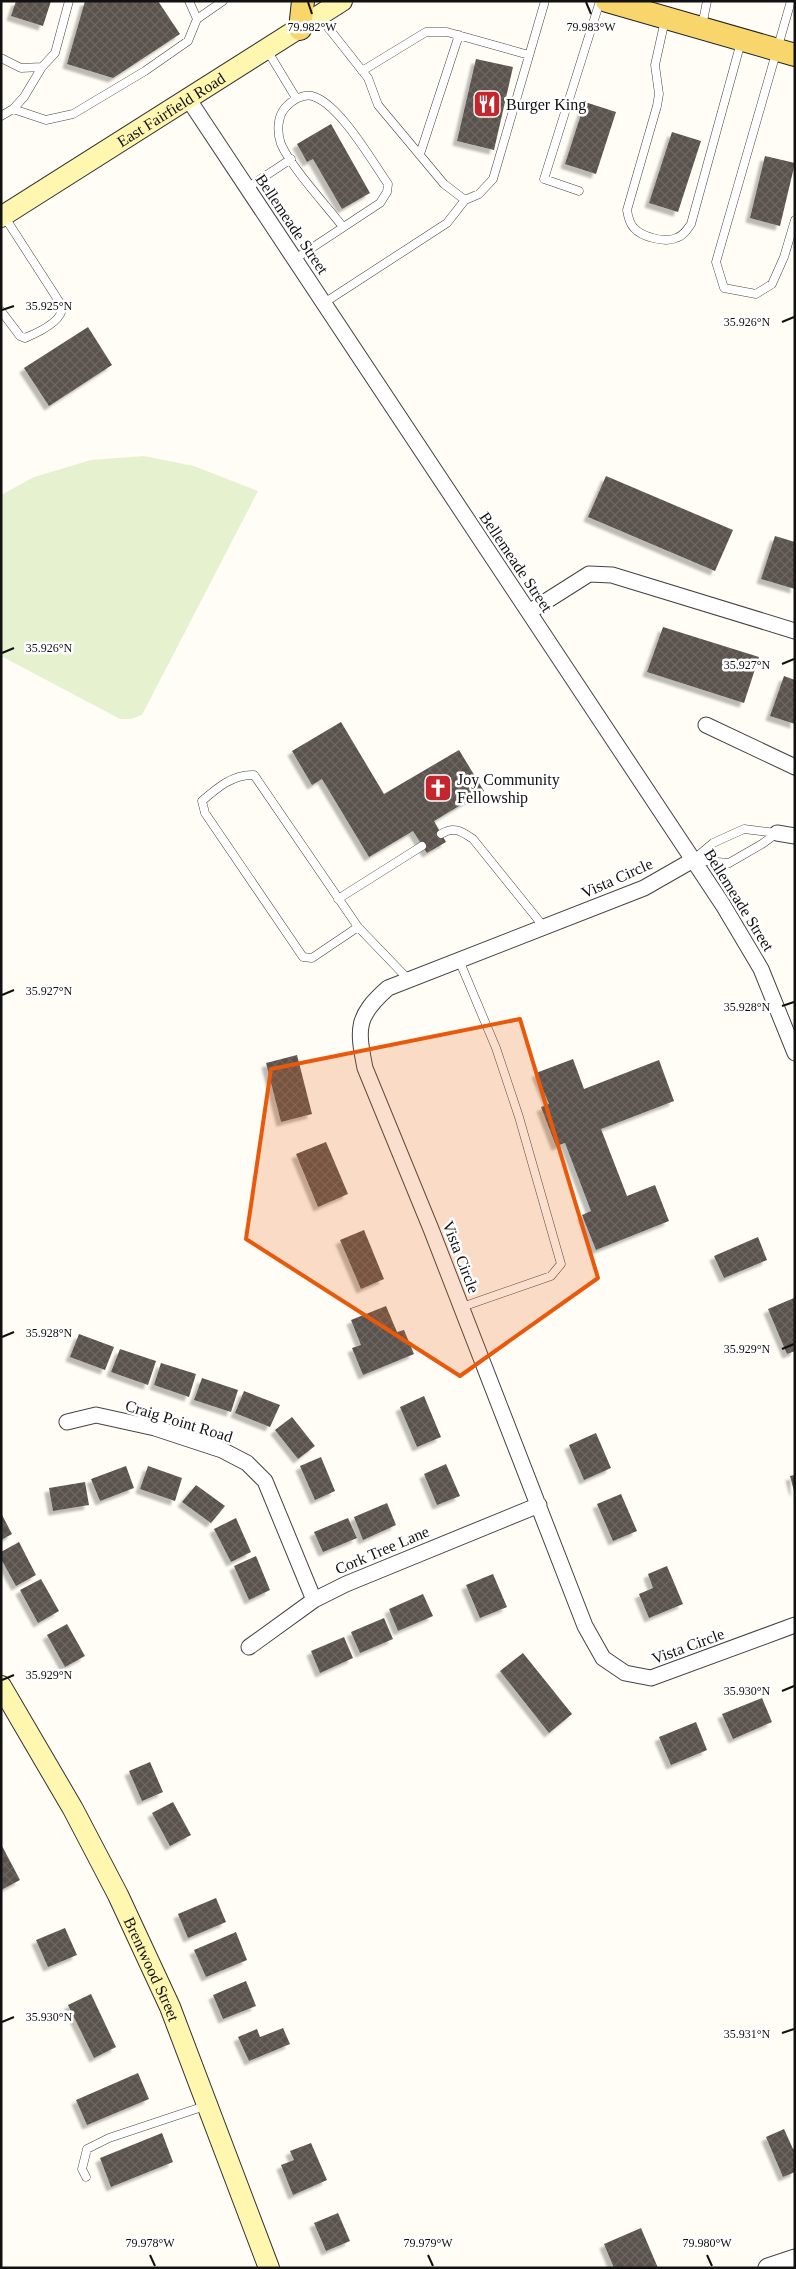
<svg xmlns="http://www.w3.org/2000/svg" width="796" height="2269" viewBox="0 0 796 2269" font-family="Georgia,serif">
	<defs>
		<pattern id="building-cross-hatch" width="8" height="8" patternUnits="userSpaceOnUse" patternTransform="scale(1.25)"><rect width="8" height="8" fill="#5a524d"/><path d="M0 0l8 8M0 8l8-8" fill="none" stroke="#6d6662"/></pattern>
		<filter id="shadow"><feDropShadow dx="-4.5" dy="4.5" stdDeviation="1" flood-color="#0004"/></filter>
	</defs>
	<rect width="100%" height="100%" fill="#fffdf5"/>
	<!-- pitch -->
	<path fill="#e6f2cf" d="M144 456 194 466 258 491 142 715 131 719H120L1 656V495L34 477 91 460Z"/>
	<!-- building -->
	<path fill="url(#building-cross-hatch)" filter="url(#shadow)" d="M16 1H51L43 26 11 16Z
		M85 1H158L180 34 113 78 67 64Z
		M476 59 513 67 494 150 457 141Z
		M585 102 616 112 596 174 565 164Z
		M331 124 370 193 342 209 313 159 307 162 297 144Z
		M672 132 701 141 678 212 649 203Z
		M765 156 795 163 780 226 750 218Z
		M88 327 112 365 49 406 24 368Z
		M606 476 733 530 715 571 588 517Z
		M775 536 795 542V589L761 579Z
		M663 627 759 657 744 703 647 672Z
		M784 676 795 680V724L770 716Z
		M341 722 384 794 459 750 484 791 434 821 446 842 427 853 413 831 369 857 322 779 312 785 292 751Z
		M297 1055 312 1114 281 1122 266 1063Z
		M573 1059 584 1089 659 1060 674 1101 601 1129 627 1196 655 1185 669 1221 596 1250 582 1215 591 1211 565 1143 556 1146 541 1107 549 1104 536 1073Z
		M326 1142 348 1194 318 1207 296 1154Z
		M364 1230 384 1279 361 1289 340 1240Z
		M758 1237 767 1260 724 1278 714 1256Z
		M794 1298 795 1351 787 1354 768 1309Z
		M386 1306 397 1332 404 1330 414 1354 363 1375 352 1348 361 1345 351 1320Z
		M79 1334 114 1347 105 1370 70 1357Z
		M120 1349 156 1361 148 1385 111 1372Z
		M161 1363 196 1374 189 1397 154 1385Z
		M202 1378 238 1390 231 1412 194 1400Z
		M244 1391 280 1405 270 1427 235 1413Z
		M424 1396 441 1437 417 1447 400 1407Z
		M292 1417 315 1446 298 1459 275 1430Z
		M596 1433 611 1468 584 1480 569 1445Z
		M321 1457 335 1491 315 1500 300 1466Z
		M446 1464 460 1496 437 1505 424 1474Z
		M126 1466 134 1488 100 1501 91 1479Z
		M148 1466 182 1478 175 1501 140 1489Z
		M795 1475V1491H794L790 1476Z
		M85 1482 89 1505 53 1511 49 1488Z
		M196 1485 225 1506 211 1523 182 1502Z
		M621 1494 637 1531 613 1541 597 1504Z
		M387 1503 396 1525 363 1540 354 1517Z
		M1 1513 12 1534 1 1540Z
		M236 1518 251 1552 231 1562 214 1529Z
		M348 1518 357 1538 323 1552 314 1532Z
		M19 1542 36 1575 16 1586 1 1559V1552Z
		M256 1556 270 1590 249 1600 234 1566Z
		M667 1566 683 1604 649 1618 639 1594 653 1588 648 1574Z
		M493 1574 507 1607 480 1618 466 1585Z
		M41 1579 59 1611 38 1623 20 1590Z
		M423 1594 433 1616 398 1631 389 1609Z
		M384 1618 393 1639 360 1653 351 1632Z
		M67 1624 85 1656 65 1667 47 1635Z
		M344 1637 353 1658 320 1673 311 1651Z
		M523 1653 572 1714 549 1733 500 1671Z
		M762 1698 772 1722 733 1739 722 1714Z
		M696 1722 707 1750 671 1765 659 1737Z
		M150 1762 163 1792 142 1801 129 1771Z
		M173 1802 191 1835 170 1846 152 1813Z
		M1 1844 20 1880 1 1890Z
		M216 1898 226 1922 188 1938 178 1914Z
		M65 1928 77 1955 48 1967 36 1940Z
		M236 1932 247 1960 206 1977 194 1950Z
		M246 1981 256 2006 223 2019 213 1995Z
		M91 1994 116 2047 94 2058 68 2005Z
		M283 2028 290 2044 249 2061 238 2037 257 2029 260 2037Z
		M138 2073 149 2099 87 2125 76 2100Z
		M784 2129 793 2149 795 2148V2172L783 2177 766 2137Z
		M162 2133 173 2162 111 2187 100 2158Z
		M311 2143 327 2180 293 2195 281 2165 294 2160 290 2151Z
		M338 2213 350 2241 326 2251 314 2223Z
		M641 2228 658 2268H614L604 2244Z"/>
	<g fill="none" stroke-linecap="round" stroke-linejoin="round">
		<!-- service casing -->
		<g stroke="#444" stroke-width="9">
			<path id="service" d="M189 1 197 19
				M791 1 716 262 724 288 756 294 772 284 784 257 795 220
				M319 16 368 78 378 105 444 184 465 200
				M665 20 655 65 659 94 657 106 627 210C628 216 629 223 634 228 642 237 665 243 676 238 683 236 687 230 691 224L741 42
				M702 26 707 1
				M267 50 296 98
				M1 58 21 68 42 67
				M362 71 426 32H447L529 55
				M13 109 46 120 73 114 145 71 188 41 197 19 223 1
				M1 116 13 109 24 97 42 67 55 53 69 1
				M420 154 459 35
				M247 188 291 159
				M579 191 544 179 600 1
				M295 259 380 203 387 192 388 184C372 161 341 107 315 97 305 92 292 100 285 108 277 117 277 133 281 144 291 167 326 205 343 227
				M324 303 447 223 465 200 479 194 493 179 545 1
				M1 311 20 336 25 338C37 333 64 321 62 306L4 216
				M744 829 777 833 762 844 729 863 693 860 713 843Z
				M441 834C454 826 461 831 473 839L544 927
				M338 899 422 846
				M358 927 312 958 303 957 205 813 202 801C217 788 233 774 254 775L358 927 409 980
				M459 960 496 1048 519 1117 561 1264 551 1276 462 1307
				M86 2177 82 2169 87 2149 109 2138 205 2106"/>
		</g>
		<!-- minor casing -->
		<g stroke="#444" stroke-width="17">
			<path id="minor" d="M189 100 723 905 761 969 795 1053
				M529 612 589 574 612 575 795 631
				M706 725 795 767
				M777 833 795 836
				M693 860 644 888 388 988C356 1016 357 1028 365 1068L431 1229 585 1626 603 1658 625 1673 651 1678 795 1625
				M67 1422 96 1415 155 1428 222 1450 247 1463 265 1481 314 1600
				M249 1647 314 1600 346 1584 539 1505"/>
		</g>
		<!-- tertiary casing -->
		<g stroke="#444" stroke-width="21">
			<path id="tertiary" d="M768 2268 795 2259"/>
		</g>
		<!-- secondary casing -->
		<g stroke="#333" stroke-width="22">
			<g id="secondary">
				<path id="s1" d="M1 217 342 1"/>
				<path id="s2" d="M1 1686 73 1809 118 1895 170 2007 269 2268"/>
			</g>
		</g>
		<!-- primary casing -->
		<g stroke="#222" stroke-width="24">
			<path id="primary" d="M607 1 795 55
				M300 29 303 1"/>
		</g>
		<!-- service -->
		<use href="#service" stroke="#fff" stroke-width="8"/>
		<!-- minor -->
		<use href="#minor" stroke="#fff" stroke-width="15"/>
		<!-- tertiary -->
		<use href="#tertiary" stroke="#fff" stroke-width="19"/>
		<!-- secondary -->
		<use href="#secondary" stroke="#fff6b0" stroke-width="20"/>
		<!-- primary -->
		<use href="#primary" stroke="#f9d66b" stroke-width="22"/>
	</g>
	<!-- marked area -->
	<path fill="#e8590c" fill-opacity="0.2" stroke="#e8590c" stroke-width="4" stroke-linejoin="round" d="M520 1019 598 1278 460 1376 246 1239 271 1069Z"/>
	<!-- ticks -->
	<path fill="none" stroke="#111" stroke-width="2" d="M308 2 312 14M586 2 591 14M2 310 14 306M782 322 794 317M2 653 14 648M782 664 794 659M2 995 14 990M782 1006 794 1002M2 1337 14 1332M782 1349 794 1344M2 1680 14 1675M782 1691 794 1686M2 2022 14 2017M782 2033 794 2029M150 2255 155 2266M428 2255 433 2266M707 2255 712 2266"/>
	<!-- icons -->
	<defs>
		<g id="restaurant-square" transform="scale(1.4375)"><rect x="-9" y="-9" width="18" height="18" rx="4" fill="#c4262e" stroke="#fff"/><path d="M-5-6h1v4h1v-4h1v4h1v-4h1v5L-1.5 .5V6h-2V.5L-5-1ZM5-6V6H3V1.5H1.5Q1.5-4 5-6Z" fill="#fff"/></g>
		<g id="church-square" transform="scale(1.4375)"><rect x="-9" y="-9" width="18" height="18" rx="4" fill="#c4262e" stroke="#fff"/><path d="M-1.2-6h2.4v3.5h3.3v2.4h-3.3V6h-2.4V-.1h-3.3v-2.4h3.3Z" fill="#fff"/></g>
	</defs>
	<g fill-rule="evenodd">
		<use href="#restaurant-square" x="487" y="104"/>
		<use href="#church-square" x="438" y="788"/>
	</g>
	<g text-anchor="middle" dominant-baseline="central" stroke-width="5" stroke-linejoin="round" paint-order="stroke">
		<!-- poi labels -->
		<g font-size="16" fill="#111" stroke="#fff" text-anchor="start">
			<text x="506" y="104">Burger King</text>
			<text x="457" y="779">Joy Community<tspan x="457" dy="18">Fellowship</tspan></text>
		</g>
		<!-- street labels -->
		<g font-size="16" fill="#111" stroke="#fff">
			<text stroke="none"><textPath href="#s1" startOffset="201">East Fairfield Road</textPath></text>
			<text transform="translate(292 224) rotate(56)">Bellemeade Street</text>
			<text transform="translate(516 562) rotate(56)">Bellemeade Street</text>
			<text transform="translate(617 878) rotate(-24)">Vista Circle</text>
			<text transform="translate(739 900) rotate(58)">Bellemeade Street</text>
			<text transform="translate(461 1257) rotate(69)">Vista Circle</text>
			<text transform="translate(179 1421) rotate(17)">Craig Point Road</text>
			<text transform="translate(382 1550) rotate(-23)">Cork Tree Lane</text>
			<text transform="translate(688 1646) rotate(-20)">Vista Circle</text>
			<text stroke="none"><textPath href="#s2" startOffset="321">Brentwood Street</textPath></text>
		</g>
	</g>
	<g font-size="12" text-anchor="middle" fill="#111" stroke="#fff" stroke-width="5" stroke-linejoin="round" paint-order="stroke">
		<text x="312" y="31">79.982°W</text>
		<text x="591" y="31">79.983°W</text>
		<text x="49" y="310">35.925°N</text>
		<text x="747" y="326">35.926°N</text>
		<text x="49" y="652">35.926°N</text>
		<text x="747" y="669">35.927°N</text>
		<text x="49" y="995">35.927°N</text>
		<text x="747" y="1011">35.928°N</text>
		<text x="49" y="1337">35.928°N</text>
		<text x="747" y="1353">35.929°N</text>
		<text x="49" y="1679">35.929°N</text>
		<text x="747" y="1695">35.930°N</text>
		<text x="49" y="2021">35.930°N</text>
		<text x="747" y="2038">35.931°N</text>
		<text x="150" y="2247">79.978°W</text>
		<text x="428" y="2247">79.979°W</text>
		<text x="707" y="2247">79.980°W</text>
	</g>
	<!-- border -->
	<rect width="796" height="2269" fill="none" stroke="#111111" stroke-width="5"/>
</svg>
